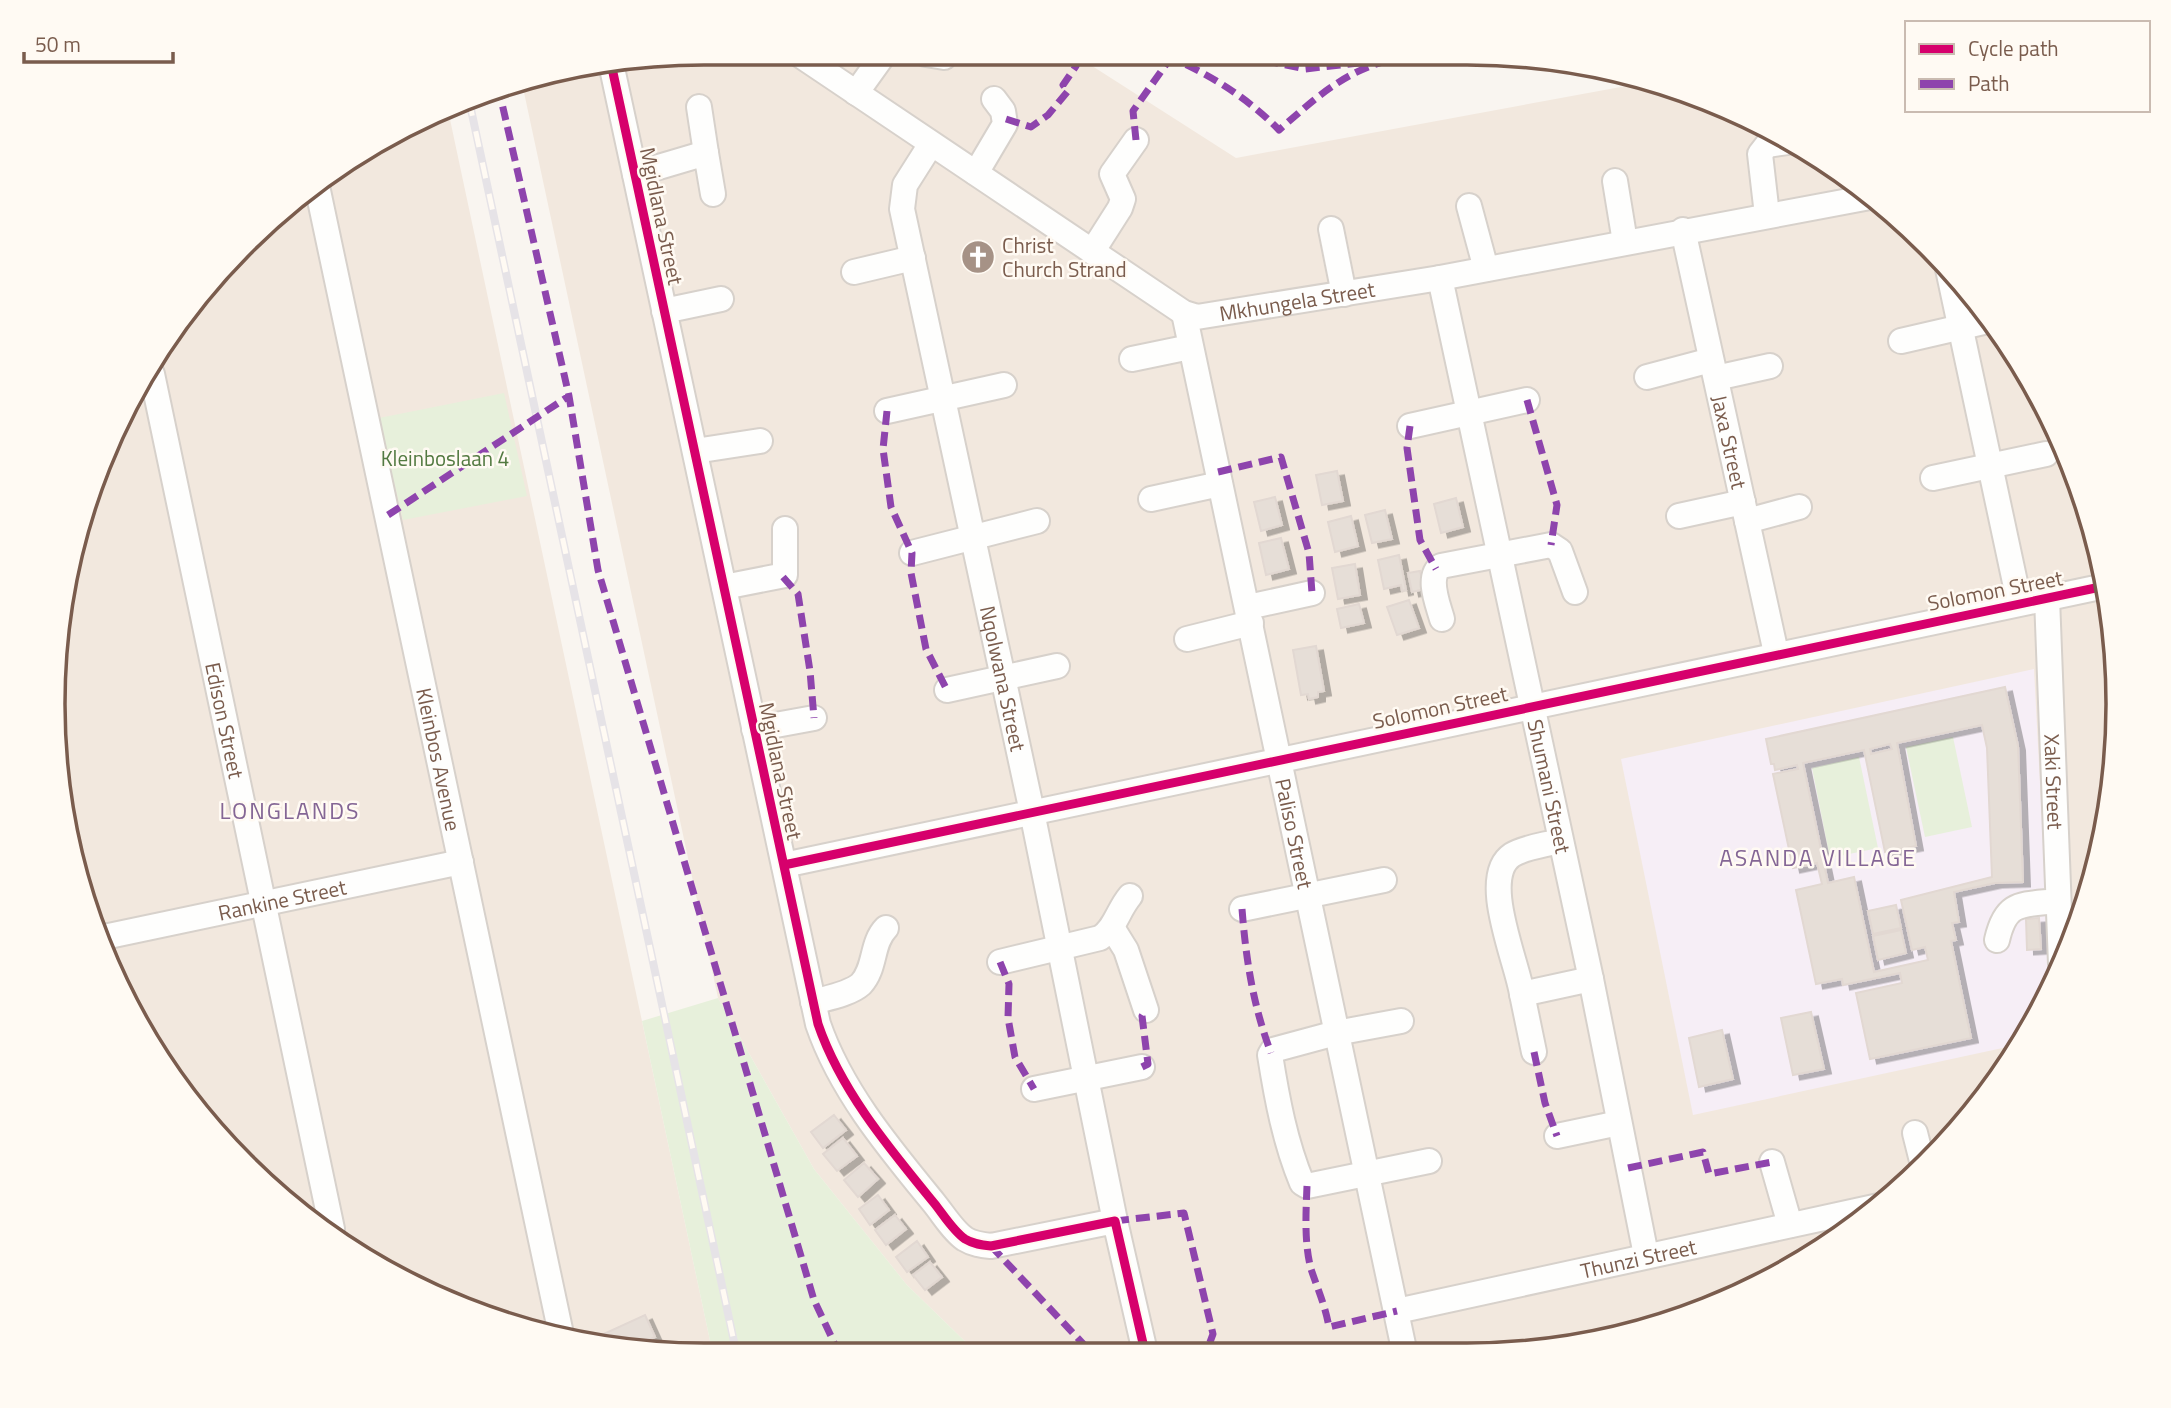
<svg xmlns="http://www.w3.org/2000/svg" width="2171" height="1408" viewBox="0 0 2171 1408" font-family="'Titillium Web',sans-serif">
	<defs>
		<filter id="shadow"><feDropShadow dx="7" dy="4.5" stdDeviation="0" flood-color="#0004"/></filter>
	</defs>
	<rect width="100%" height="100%" fill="#f9f5f0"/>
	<!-- residential -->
	<path fill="#f2e8de" d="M704 53 1075 55 1236 158 1637 84 1755 120 1896 214 1984 307 2051 415 2096 535 2117 661 2113 789 2084 913 2031 1029 1957 1133 1864 1221 1756 1288 1635 1333 1509 1354 976 1352 907 1285 814 1169 718 998 522 83Z
		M448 110 712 1350H619L454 1306 275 1194 162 1066 75 872 54 662 87 494 187 307 342 163Z"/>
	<!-- education -->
	<path fill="#f6eef6" d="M2034 669 2050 975 2049 990 2031 1029 2021 1044 1693 1115 1621 759Z"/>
	<!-- green -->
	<path fill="#e7f0db" d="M504 393 527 496 403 520 379 418Z
		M1953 737 1972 827 1925 837 1906 747Z
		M1859 757 1878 848 1830 858 1812 768Z
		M718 998 814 1169 907 1285 976 1352 712 1350 642 1021Z"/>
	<!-- building -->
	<path fill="#e6ded7" stroke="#e2d8d2" stroke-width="2" fill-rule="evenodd" filter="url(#shadow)" d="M1337 471 1343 501 1322 505 1316 475Z
		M1275 497 1282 525 1261 531 1254 502Z
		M1456 498 1463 527 1441 533 1434 504Z
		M1385 510 1392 539 1372 543 1365 515Z
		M1351 516 1358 546 1335 552 1328 522Z
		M1281 538 1289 569 1266 575 1259 543Z
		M1399 555 1406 590 1402 591 1401 585 1384 589 1378 560Z
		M1355 564 1360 595 1338 599 1332 568Z
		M1420 571 1424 589 1412 592 1408 573Z
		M1409 600 1419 628 1397 635 1387 607Z
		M1359 604 1364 623 1341 628 1337 609Z
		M1316 646 1324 691 1318 692V697L1309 699 1308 694 1301 695 1293 650Z
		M2005 687 2018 746 2023 882 1995 883 1954 892 1959 922 1952 923 1956 940 1951 941 1971 1038 1870 1059 1856 993 1902 983 1900 973 1843 985 1842 979 1816 984 1796 890 1822 884 1817 863 1793 868 1773 774 1798 769 1797 765 1775 770 1774 764H1771L1766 739ZM1982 725 1987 748 1992 877 1901 900 1912 950 1925 947 1928 960 1874 972 1854 877 1828 883 1803 763 1864 750 1885 852 1916 846 1897 743ZM1890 744 1892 749 1871 754 1870 749Z
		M1896 905 1901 928 1873 934 1868 911Z
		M2039 918 2041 949 2027 950 2026 919Z
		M1901 930 1906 953 1878 960 1873 936Z
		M1811 1012 1824 1069 1793 1075 1781 1018Z
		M1722 1030 1733 1079 1699 1087 1689 1038Z
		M834 1115 846 1130 823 1148 811 1132Z
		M843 1138 857 1156 837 1171 823 1154Z
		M864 1163 878 1179 858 1197 844 1180Z
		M878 1195 889 1210 870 1225 859 1209Z
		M895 1215 906 1229 886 1245 875 1230Z
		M917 1241 928 1257 907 1272 896 1257Z
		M930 1262 942 1277 925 1290 913 1275Z
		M645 1315 655 1337 627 1350 598 1344 595 1338Z"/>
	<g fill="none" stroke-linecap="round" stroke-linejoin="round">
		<!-- minor casing -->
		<g stroke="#d7d1cb" stroke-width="28">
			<g id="minor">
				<path id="s1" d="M797 53 1184 313 1197 317 1440 278 1870 197"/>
				<path d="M926 54 944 57"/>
				<path d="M612 68 818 1024C841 1091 889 1148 934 1203 943 1214 953 1231 965 1239 973 1244 982 1245 991 1246L1115 1221 1145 1352"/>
				<path d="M856 93 884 54"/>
				<path d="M699 107 706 153"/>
				<path id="s2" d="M931 144 905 185 902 209 1032 812 1115 1221"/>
				<path d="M976 173 1005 124 1003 111 994 99"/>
				<path d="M635 174 706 153 713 194"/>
				<path d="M1615 181 1625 242"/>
				<path id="s3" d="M317 186 561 1334"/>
				<path d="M1469 206 1486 269"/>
				<path d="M1767 215 1760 154 1767 145 1788 142"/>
				<path d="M1331 229 1344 294"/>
				<path id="s4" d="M1683 230 1776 653"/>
				<path d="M1092 252 1120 208 1123 199 1112 174 1136 140"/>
				<path d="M1948 269 2019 601"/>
				<path d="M854 272 913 258"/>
				<path id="s5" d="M1440 278 1591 979 1646 1255"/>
				<path d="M664 311 721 299"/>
				<path id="s6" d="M1184 313 1405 1354"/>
				<path d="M1901 341 1992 320"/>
				<path d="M1132 359 1190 347"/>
				<path id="s7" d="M152 374 332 1229"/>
				<path d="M1647 377 1711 360"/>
				<path d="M1716 378 1770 366"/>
				<path d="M887 411 1004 385"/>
				<path d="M1410 426 1527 400"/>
				<path d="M695 451 760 441"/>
				<path d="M1933 478 2046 454"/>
				<path d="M1151 499 1220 484"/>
				<path d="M1679 516 1743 502"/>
				<path d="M1747 521 1799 507"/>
				<path d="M912 553 1037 521"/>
				<path d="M724 587 785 575V529"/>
				<path id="s8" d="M2047 598 2061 964"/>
				<path d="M1248 607 1312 593"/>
				<path d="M1442 619C1438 604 1426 577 1441 566L1551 545 1560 551 1575 592"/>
				<path d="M1187 639 1251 623"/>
				<path d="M947 690 1057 666"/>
				<path d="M754 729 814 718"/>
				<path d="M1559 841C1545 845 1525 847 1512 855 1479 877 1517 961 1522 994L1591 979"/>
				<path d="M784 865 2105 586"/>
				<path d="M1242 909 1384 880"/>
				<path d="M1113 929 1126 950 1146 1010"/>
				<path id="s9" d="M104 937 461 862"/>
				<path d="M1997 940C2006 900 2022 905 2058 901"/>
				<path d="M1000 962 1100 938C1115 929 1118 910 1130 896"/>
				<path d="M1522 994 1534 1052"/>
				<path d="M813 1002C827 998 850 994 861 984 876 968 871 943 886 928"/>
				<path d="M1401 1021 1336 1033 1273 1050 1270 1055C1277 1099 1285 1142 1302 1183L1307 1186 1429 1161"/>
				<path d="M1034 1089 1142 1067"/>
				<path d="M1915 1133 1923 1165"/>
				<path d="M1557 1136 1619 1123"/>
				<path d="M1772 1162 1790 1225"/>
				<path id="s10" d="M1397 1311 1879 1206"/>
			</g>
		</g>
		<!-- path -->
		<path stroke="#dcd5d0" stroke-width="3.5" stroke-dasharray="2 5" stroke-linecap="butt" d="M2079 883 2091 882"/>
		<!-- minor -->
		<use href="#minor" stroke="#fefefd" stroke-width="24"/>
		<!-- rail casing -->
		<g stroke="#e6e3e7" stroke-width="8">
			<path id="rail" d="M469 100 736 1351"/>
		</g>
		<!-- rail -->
		<use href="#rail" stroke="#fffaf3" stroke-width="5" stroke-dasharray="16" stroke-linecap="butt"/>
		<!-- quiet -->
		<path stroke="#8e44ad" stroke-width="7" stroke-dasharray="14 7" stroke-linecap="butt" d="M1167 56C1208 73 1248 98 1279 130 1319 95 1351 65 1406 57
			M1244 56 1305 69 1368 62
			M498 86 569 396 598 570 814 1300 838 1351
			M1006 119 1031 127 1048 115 1068 91 1063 85 1076 66 1067 55
			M1136 140 1133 111 1172 56
			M1527 400 1557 505 1551 545
			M887 411 883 449 891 507 912 553 911 573 926 649 947 690
			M1410 426 1407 448 1420 540 1436 569
			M1218 472 1281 457 1309 553 1312 593
			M388 515 569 396
			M783 577 798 594 810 671 814 718
			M1242 909C1246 960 1253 1005 1271 1053
			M1000 962 1009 984 1008 1018 1015 1057 1034 1089
			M1534 1052 1545 1103 1557 1136
			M1142 1067 1148 1064 1142 1016 1146 1010
			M1628 1168 1703 1152 1709 1174 1772 1162
			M1307 1186C1306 1212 1304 1243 1311 1269 1318 1290 1325 1305 1329 1327L1397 1311
			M1115 1221 1184 1213 1213 1334 1206 1353
			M991 1246 1089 1350 1095 1352"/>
		<!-- cycleway casing -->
		<g stroke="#fffaf3" stroke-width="13">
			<path id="cycleway" d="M612 68 818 1024C841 1091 889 1148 934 1203 943 1214 953 1231 965 1239 973 1244 982 1245 991 1246L1115 1221 1145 1352
				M784 865 2105 586"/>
		</g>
		<!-- cycleway -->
		<use href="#cycleway" stroke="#d6006c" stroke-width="9"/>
	</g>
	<!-- icons -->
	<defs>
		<g id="church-disc" transform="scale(1.75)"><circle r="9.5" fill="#a69286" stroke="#fffaf3"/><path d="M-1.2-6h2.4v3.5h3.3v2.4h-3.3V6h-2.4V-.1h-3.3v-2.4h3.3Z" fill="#fff"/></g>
	</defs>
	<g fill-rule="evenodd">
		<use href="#church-disc" x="978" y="257"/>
	</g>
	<g text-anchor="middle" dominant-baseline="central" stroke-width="5" stroke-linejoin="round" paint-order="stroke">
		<!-- street labels -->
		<g font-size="21" fill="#7a5c4d" stroke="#fffaf3">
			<text transform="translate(662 216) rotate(78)">Mgidlana Street</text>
			<text stroke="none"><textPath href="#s1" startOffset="581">Mkhungela Street</textPath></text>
			<text stroke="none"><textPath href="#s4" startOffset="217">Jaxa Street</textPath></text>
			<text transform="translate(1995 590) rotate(-11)">Solomon Street</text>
			<text stroke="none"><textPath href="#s2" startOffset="553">Nqolwana Street</textPath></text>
			<text transform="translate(1440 707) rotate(-12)">Solomon Street</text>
			<text stroke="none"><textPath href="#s7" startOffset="354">Edison Street</textPath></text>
			<text stroke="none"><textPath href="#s3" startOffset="586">Kleinbos Avenue</textPath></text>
			<text transform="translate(781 771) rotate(78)">Mgidlana Street</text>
			<text stroke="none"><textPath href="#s8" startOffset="184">Xaki Street</textPath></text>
			<text stroke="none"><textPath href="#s5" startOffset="520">Shumani Street</textPath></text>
			<text stroke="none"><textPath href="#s6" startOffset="532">Paliso Street</textPath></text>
			<text stroke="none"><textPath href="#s9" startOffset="182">Rankine Street</textPath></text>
			<text stroke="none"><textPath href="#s10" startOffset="247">Thunzi Street</textPath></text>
		</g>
		<!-- poi labels -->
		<g font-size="21" fill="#7a5c4d" stroke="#fffaf3" text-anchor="start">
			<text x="1002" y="245">Christ<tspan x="1002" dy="24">Church Strand</tspan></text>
		</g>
		<!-- park labels -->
		<g font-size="21" fill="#537a41" stroke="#fffaf3">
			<text x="445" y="458">Kleinboslaan 4</text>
		</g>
		<!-- neighbourhood labels -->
		<g font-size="23" letter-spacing="2" fill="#846695" stroke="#fffaf3">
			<text x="290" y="810">LONGLANDS</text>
			<text x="1818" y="857">ASANDA VILLAGE</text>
		</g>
	</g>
	<!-- crop -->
	<path d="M0 0H2171V1408H0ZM704 65H1467A639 639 0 0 1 2106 704V704A639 639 0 0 1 1467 1343H704A639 639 0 0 1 65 704V704A639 639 0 0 1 704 65Z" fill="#fffaf3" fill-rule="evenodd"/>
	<path fill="none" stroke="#7a5c4d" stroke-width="3.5" d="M704 65H1467A639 639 0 0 1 2106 704V704A639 639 0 0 1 1467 1343H704A639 639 0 0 1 65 704V704A639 639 0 0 1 704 65Z"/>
	<!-- legend -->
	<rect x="1905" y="21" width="245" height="91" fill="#fffaf3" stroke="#cabbb1" stroke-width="2"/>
	<rect x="1919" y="44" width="35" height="10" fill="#d6006c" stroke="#cabbb1" stroke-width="2"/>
	<text x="1968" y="56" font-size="21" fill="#7a5c4d">Cycle path</text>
	<rect x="1919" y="79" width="35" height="10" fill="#8e44ad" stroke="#cabbb1" stroke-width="2"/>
	<text x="1968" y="91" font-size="21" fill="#7a5c4d">Path</text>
	<!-- scale -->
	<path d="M24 52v10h149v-10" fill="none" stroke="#7a5c4d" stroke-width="3.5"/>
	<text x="35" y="52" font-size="21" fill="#7a5c4d" stroke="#fffaf3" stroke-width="5" paint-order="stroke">50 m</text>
</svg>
